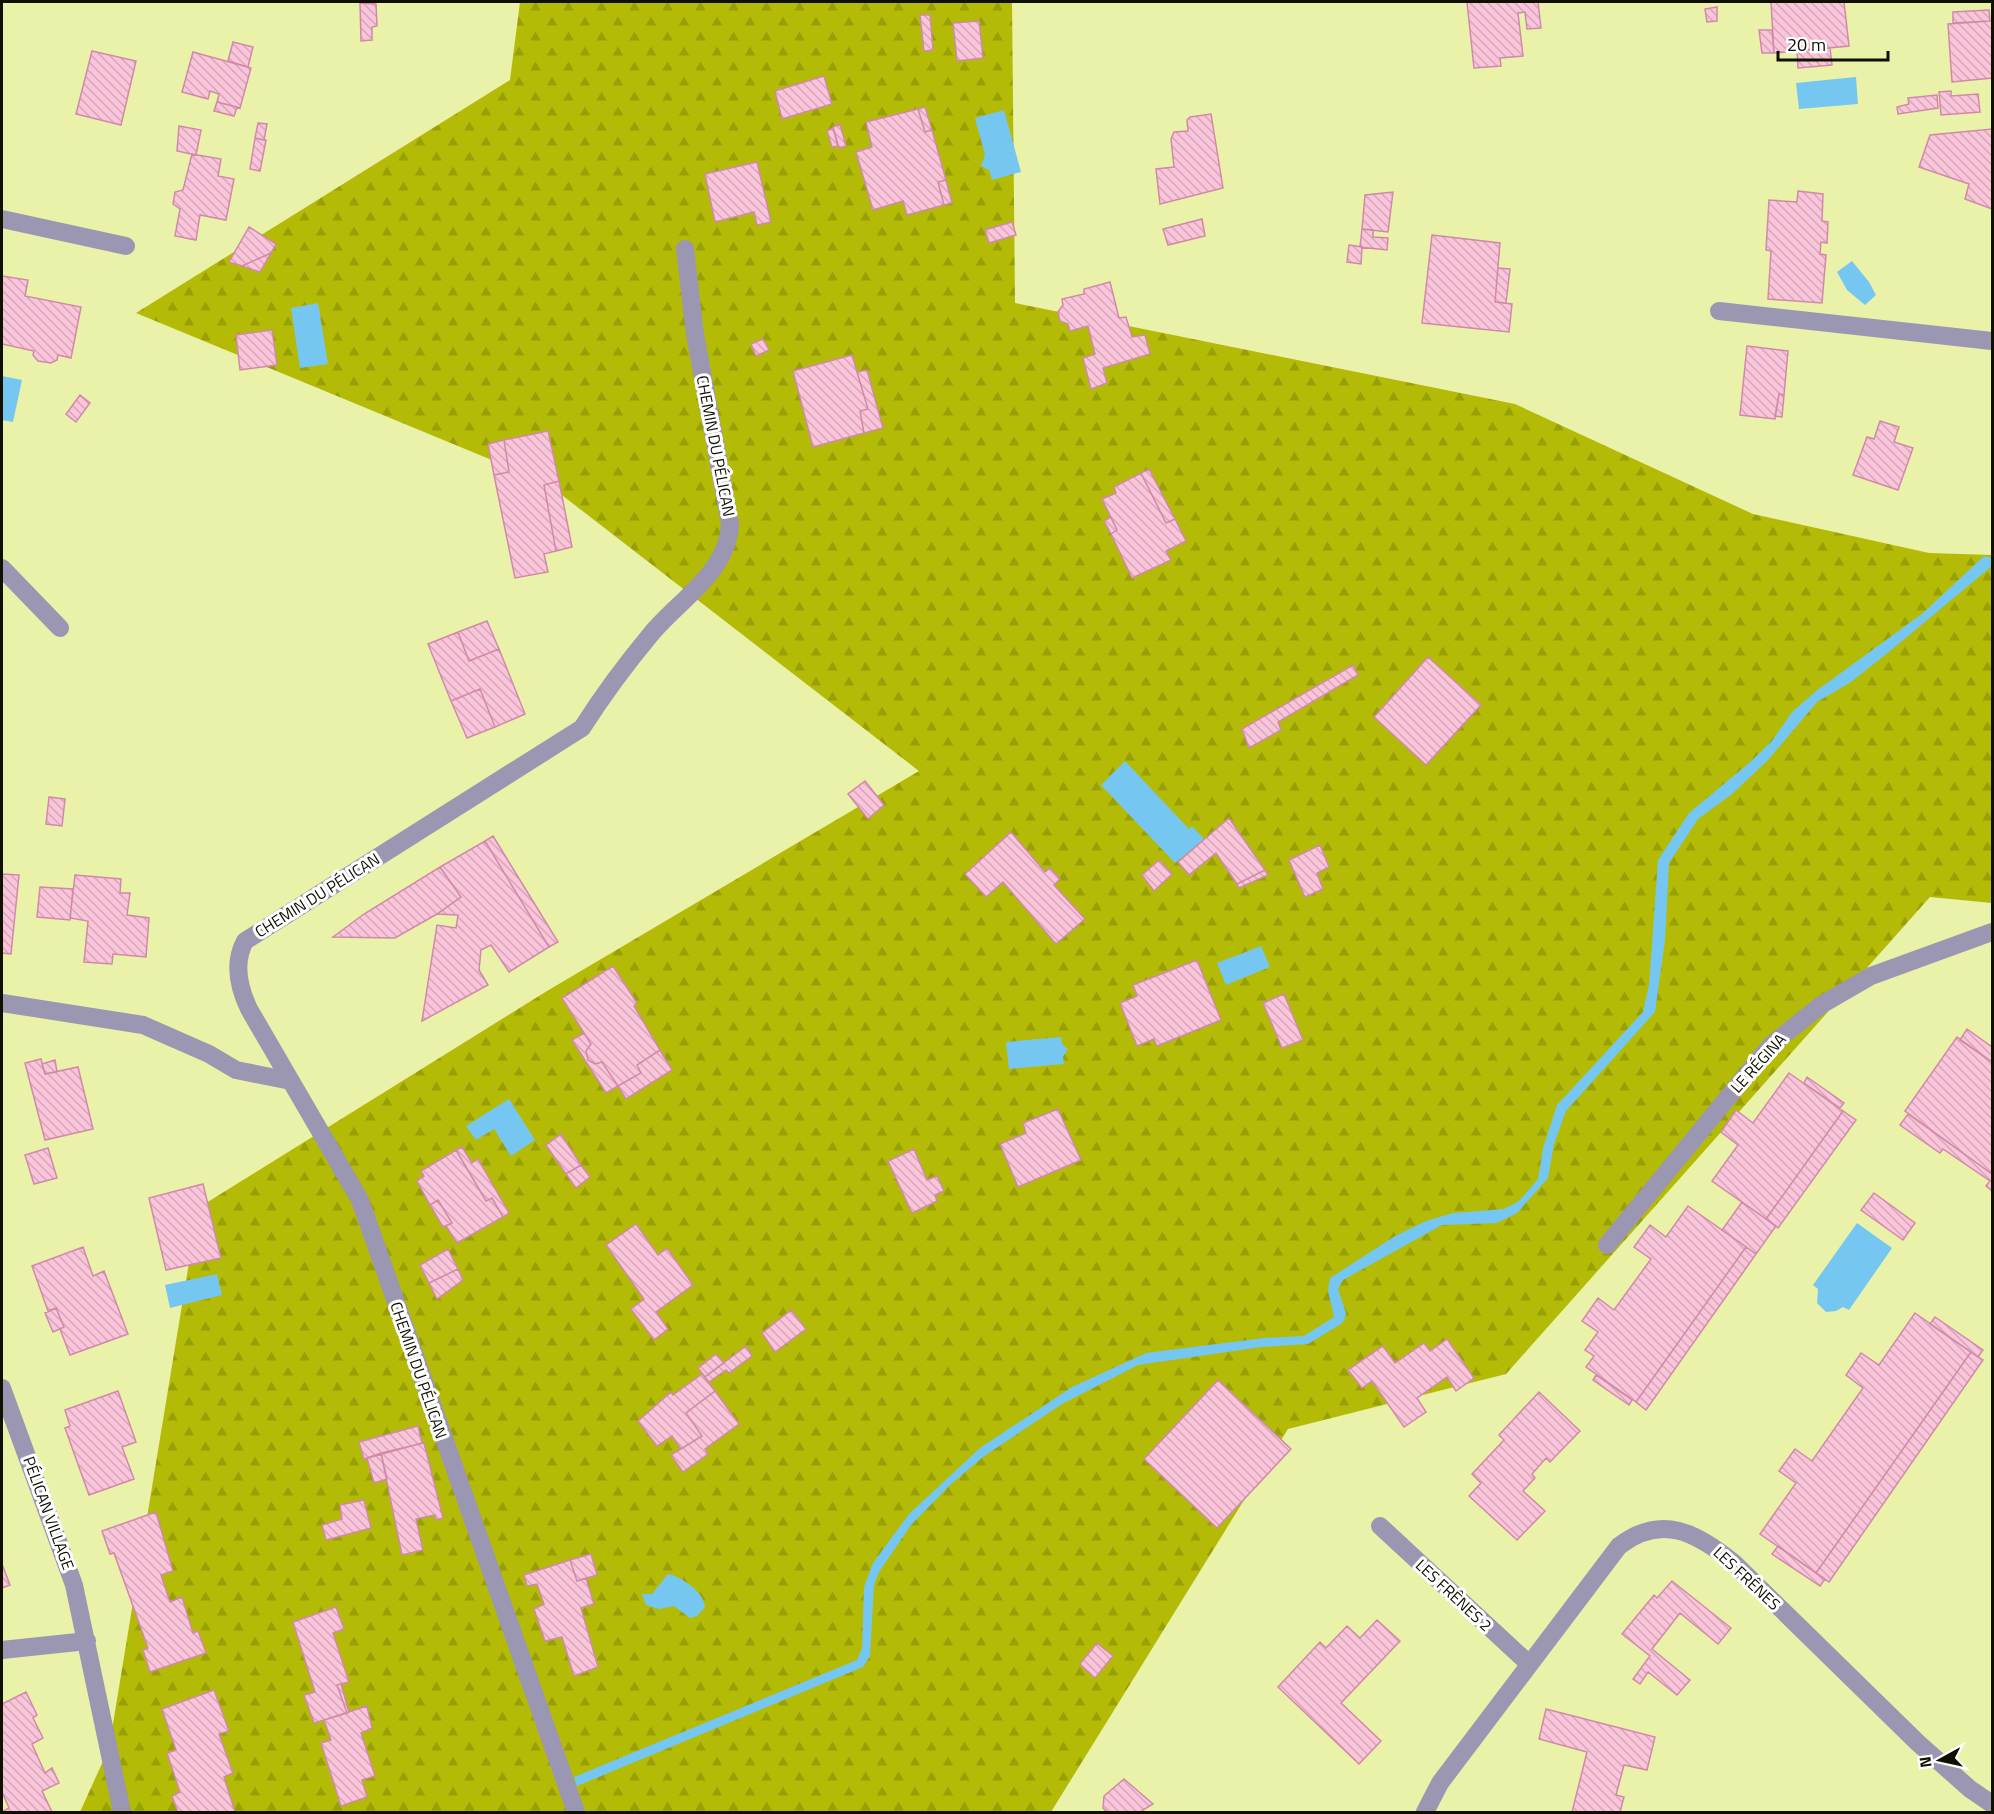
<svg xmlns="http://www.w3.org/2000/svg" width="1994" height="1814" viewBox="0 0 1994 1814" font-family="'Titillium Web',sans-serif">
	<defs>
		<pattern id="forest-firs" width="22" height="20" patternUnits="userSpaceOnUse" patternTransform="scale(1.5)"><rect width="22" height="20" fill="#b3bb07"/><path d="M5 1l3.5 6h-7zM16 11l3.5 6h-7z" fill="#99a006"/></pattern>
		<pattern id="building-back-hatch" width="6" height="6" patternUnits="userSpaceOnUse" patternTransform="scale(1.5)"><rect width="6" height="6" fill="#fac4da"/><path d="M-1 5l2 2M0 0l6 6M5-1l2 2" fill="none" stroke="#d5a7b9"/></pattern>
	</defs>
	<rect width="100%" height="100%" fill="#eaf1a9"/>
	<!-- forest -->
	<path fill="url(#forest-firs)" d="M520 2H1012L1015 303 1515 404 1753 514 1929 553 1992 555V903L1930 897 1506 1374 1288 1429 1051 1812H80L109 1748 198 1208 547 991 919 771 545 482 136 313 510 80Z"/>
	<!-- water -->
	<path fill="#75c7f2" d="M1856 77 1858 104 1799 109 1796 83Z
		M1004 110 1021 172 992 180 989 170 981 166 985 155 975 118Z
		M1852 261 1869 282 1876 295 1865 305 1847 290 1837 272Z
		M318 303 328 364 300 368 291 308Z
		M2 376 22 380 13 422 2 420Z
		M1984 556 1992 558V566L1890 651 1851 682 1817 702 1768 760 1732 794 1698 819 1669 863 1665 940 1655 1012 1566 1111 1554 1144 1548 1178 1517 1213 1497 1223 1442 1225 1343 1280 1338 1289 1346 1313 1345 1319 1341 1324 1308 1344 1261 1347 1138 1365 1062 1404 983 1457 950 1485 911 1525 879 1572 874 1585 870 1656 863 1667 577 1786 574 1777 857 1660 862 1648 864 1587 873 1563 909 1514 980 1448 1072 1387 1146 1353 1264 1338 1304 1336 1334 1317 1328 1291 1330 1278 1395 1236 1426 1221 1453 1213 1504 1209 1519 1201 1538 1179 1543 1148 1557 1105 1643 1012 1649 985 1658 860 1689 813 1749 763 1771 742 1792 712 1816 691 1923 613Z
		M1125 761 1189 829 1192 826 1204 839 1175 863 1101 785Z
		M1261 946 1270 967 1226 985 1217 963Z
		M1061 1037 1062 1044 1068 1049 1063 1057 1064 1064 1009 1069 1006 1042Z
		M509 1099 535 1140 511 1156 494 1129 476 1140 466 1126Z
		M1857 1223 1892 1248 1849 1310 1843 1307 1836 1311 1826 1312 1817 1303 1818 1289 1813 1285Z
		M217 1274 222 1295 170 1308 165 1285Z
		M668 1574C681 1576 705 1593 705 1607L697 1616 690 1618 674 1606 659 1609 646 1605 642 1594H652Z"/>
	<!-- building -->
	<path fill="url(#building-back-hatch)" stroke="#d08aa8" stroke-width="1.5" d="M1467 2H1538L1541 28 1527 29 1525 12 1518 13 1523 56 1500 58 1501 66 1474 68Z
		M1771 2H1844L1849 46 1774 53Z
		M360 3 376 4 377 26 372 27V40L361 41Z
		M1717 7V21L1707 22 1705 9Z
		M1989 10 1990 21 1953 23V12Z
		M920 15H930L933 50 924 51Z
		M979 21 983 58 957 61 953 23Z
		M1990 21H1992V78L1952 82 1948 24Z
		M1759 30H1772L1774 53H1762Z
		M233 42 253 47 248 67 228 61Z
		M1830 48 1832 65 1798 68 1797 50Z
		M92 51 136 61 121 125 76 114Z
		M193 52 251 68 240 108 217 102 219 94 210 91 208 99 182 92Z
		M824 76 832 104 782 119 775 91Z
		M1951 91V96L1978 94 1980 112 1941 115 1939 92Z
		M1937 95 1938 108 1898 114 1897 107 1909 104 1908 98Z
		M217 102 237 107 234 116 214 111Z
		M925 107 932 130 925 132 918 109Z
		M918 109 925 132 932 130 946 180 938 182 944 205 907 215 903 201 873 210 856 152 872 147 866 122Z
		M1211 114 1223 188 1160 204 1156 169 1174 167 1171 139 1174 132 1188 131 1187 120 1190 117Z
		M258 123 267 124 264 140 255 138Z
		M840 124 846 146 839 148 833 127Z
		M179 126 201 130 196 155 177 151Z
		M833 128 838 146 832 147 827 131Z
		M1992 129V209L1965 199 1969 184 1919 167 1930 135Z
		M255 138 266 140 260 171 250 169Z
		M192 154 221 159 218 176 234 179 226 220 200 215 196 240 175 236 180 209 173 204 175 192 183 190Z
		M757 162 771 222 757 225 754 212 715 222 705 174Z
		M946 180 952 203 944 205 938 182Z
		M1798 191 1823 194 1822 221 1828 222 1827 243 1821 242 1820 254 1826 255 1822 303 1768 299 1771 251 1766 250 1769 200 1797 202Z
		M1393 192 1388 232 1362 229 1365 195Z
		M1202 219 1205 236 1168 245 1163 229Z
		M1012 222 1016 235 989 243 985 230Z
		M249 227 276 244 271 253 242 266 229 262Z
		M1362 229 1373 230V237L1388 238 1387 250 1360 247Z
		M1432 235 1500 243 1495 302 1512 304 1509 332 1422 323Z
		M1349 245 1362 247 1361 264 1347 262Z
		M271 253 260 272 242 266Z
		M1498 268 1510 269 1506 303 1495 302Z
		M2 276 28 280 25 296 81 307 71 358 58 355 57 360 51 363 38 361 33 355 34 351 2 344Z
		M1110 282 1119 318 1126 317 1132 337 1145 335 1150 354 1103 368 1107 383 1091 389 1083 358 1095 354 1088 326 1070 331 1068 324 1060 321 1058 312 1063 305 1062 299 1084 294V289Z
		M272 330 277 365 240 370 236 335Z
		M763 339 769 350 756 356 751 344Z
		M1747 346 1788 351 1784 395 1779 394 1775 419 1740 415Z
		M852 355 868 409 860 411 864 433 813 447 793 371Z
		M867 370 883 428 864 433 860 411 868 409 857 372Z
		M1779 394 1784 395 1782 417 1775 416Z
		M80 395 90 403 76 422 66 414Z
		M1880 421 1899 427 1894 442 1913 448 1898 490 1853 475 1867 437 1874 439Z
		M548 431 559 481 544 485 556 551 544 554 548 572 515 578 494 475 509 472 504 440Z
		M504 440 509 472 494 475 488 444Z
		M1149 469 1175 519 1166 523 1141 473Z
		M1141 473 1166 523 1175 519 1186 541 1166 551 1171 560 1132 578 1111 534 1117 530 1102 499 1116 493 1114 487Z
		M559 481 572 547 556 551 544 485Z
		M1111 517 1117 530 1111 534 1104 521Z
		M487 621 499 649 469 661 458 632Z
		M458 632 469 661 499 649 525 714 495 727 480 689 451 701 428 644Z
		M1428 657 1481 705 1426 765 1374 717Z
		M1353 665 1358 675 1278 722 1281 730 1249 748 1242 729Z
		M480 689 495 727 467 738 451 701Z
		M865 781 884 805 868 819 848 794Z
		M49 797 65 799 62 826 46 824Z
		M1229 818 1265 870 1237 884 1216 853 1189 875 1178 862Z
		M1011 832 1045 872 1050 868 1060 879 1054 885 1085 919 1056 944 1003 882 986 897 965 874Z
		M493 836 558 942 549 947 485 841Z
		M485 841 549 947 509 972 491 945 481 950 479 970 488 985 422 1021 437 925 456 928 458 915 437 914 461 897 440 867Z
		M1320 845 1329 867 1317 873 1323 889 1305 897 1289 860Z
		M1159 860 1172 874 1154 891 1142 875Z
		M440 867 461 897 437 914 395 938 333 937 364 914Z
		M1265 870 1268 875 1239 888 1237 884Z
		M2 874 19 875 11 954 2 953Z
		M75 875 121 879 120 893H130L127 915 149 918 146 957 113 954 112 964 84 962 88 921 70 918Z
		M40 887 73 889 70 920 37 917Z
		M1197 960 1221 1020 1157 1046 1154 1039 1137 1046 1120 1003 1137 996 1133 985Z
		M613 966 637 1003 634 1006 660 1050 637 1065 641 1073 618 1086 602 1062 595 1064 588 1060 586 1051 591 1044 562 998Z
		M1284 994 1303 1040 1282 1048 1263 1003Z
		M1967 1029 1992 1047V1062L1960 1040Z
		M584 1033 591 1044 586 1051 588 1060 595 1064 602 1062 618 1086 606 1093 572 1040Z
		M1957 1037 1992 1062V1174L1905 1111Z
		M660 1050 672 1070 626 1099 618 1086 641 1073 637 1065Z
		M41 1059 45 1074 78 1067 93 1129 45 1140 25 1063Z
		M55 1060 57 1072 45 1074 42 1064Z
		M1789 1073 1843 1111 1766 1219 1712 1181 1738 1145 1721 1132 1736 1110 1753 1123Z
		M1807 1077 1844 1103 1840 1108 1804 1083Z
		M1058 1109 1081 1160 1018 1187 1000 1144 1026 1133 1023 1123Z
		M1843 1111 1856 1120 1778 1228 1766 1219Z
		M1908 1114 1992 1174V1191L1986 1186 1990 1181 1943 1149 1940 1153 1900 1125Z
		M561 1134 581 1165 566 1174 546 1145Z
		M462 1147 472 1163 478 1159 509 1213 503 1217 492 1198 486 1201 456 1150Z
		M48 1148 57 1178 34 1184 25 1155Z
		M914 1149 927 1180 937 1176 944 1191 935 1195 937 1201 912 1213 888 1161Z
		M456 1150 486 1201 492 1198 503 1217 457 1243 446 1226 452 1223 438 1200 430 1205 417 1181 424 1176 421 1171Z
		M581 1165 590 1177 576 1188 566 1174Z
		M203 1184 221 1258 166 1270 149 1198Z
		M1874 1193 1915 1223 1903 1240 1861 1210Z
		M438 1200 452 1223 443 1227 430 1205Z
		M1742 1202 1776 1226 1756 1254 1722 1230Z
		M1688 1206 1746 1247 1636 1402 1586 1367 1594 1356 1585 1350 1598 1332 1582 1321 1598 1298 1614 1310 1651 1259 1634 1247 1650 1225 1666 1237Z
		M636 1224 658 1255 667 1248 693 1285 656 1312 668 1329 654 1340 631 1309 644 1299 606 1245Z
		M83 1247 93 1276 104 1271 128 1334 70 1355 60 1329 64 1327 56 1308 48 1311 32 1266Z
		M1746 1247 1756 1254 1646 1410 1636 1402Z
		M448 1249 458 1269 429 1283 420 1265Z
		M458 1269 463 1280 437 1299 429 1283Z
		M56 1308 64 1327 53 1332 45 1313Z
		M791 1310 806 1329 775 1352 762 1333Z
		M1915 1313 1971 1352 1816 1573 1760 1534 1796 1483 1779 1471 1795 1449 1812 1461 1863 1388 1846 1375 1861 1353 1879 1365Z
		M1935 1317 1983 1350 1978 1357 1930 1324Z
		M1447 1339 1474 1378 1456 1391 1447 1377 1417 1398 1426 1412 1404 1427 1372 1381 1362 1388 1348 1370 1383 1346 1395 1363 1424 1343 1430 1351Z
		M746 1346 752 1356 729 1373 726 1370 709 1382 705 1377Z
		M1971 1352 1983 1360 1829 1582 1816 1573Z
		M716 1354 724 1363 705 1377 698 1368Z
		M702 1374 715 1391 686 1413 702 1436 681 1449 672 1436 657 1446 638 1421 671 1392 673 1395Z
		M1596 1375 1632 1400 1629 1405 1593 1380Z
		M1218 1380 1291 1449 1217 1528 1144 1459Z
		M118 1391 136 1442 122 1447 134 1479 89 1495 65 1428 70 1426 65 1410Z
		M715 1391 739 1424 705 1449 708 1454 683 1472 671 1455 702 1436 686 1413Z
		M1539 1392 1580 1431 1550 1462 1546 1458 1532 1474 1535 1478 1523 1491 1545 1511 1517 1540 1469 1496 1481 1483 1472 1474 1504 1440 1499 1435Z
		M418 1426 422 1443 364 1459 359 1442Z
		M424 1443 443 1518 436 1520 435 1515 416 1519 423 1550 402 1555 381 1453Z
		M381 1453 387 1479 374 1483 367 1458Z
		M364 1500 371 1528 326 1540 322 1525 342 1519 340 1505Z
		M156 1512 173 1571 161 1575 170 1602 182 1597 193 1633 198 1631 206 1653 150 1672 143 1650 148 1648 114 1553 110 1554 102 1531Z
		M1778 1546 1825 1579 1820 1586 1772 1554Z
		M591 1554 597 1575 577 1581 570 1560Z
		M570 1560 577 1581 586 1578 594 1604 581 1608 598 1667 574 1676 562 1637 545 1641 534 1609 544 1604 537 1584 527 1586 524 1575Z
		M2 1564 10 1585 2 1588Z
		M1672 1581 1731 1628 1718 1644 1680 1613 1652 1649 1690 1680 1677 1695 1648 1672 1640 1684 1633 1679 1650 1656 1622 1634 1654 1595 1657 1598Z
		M336 1607 344 1629 333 1633 349 1682 337 1685 347 1713 314 1723 304 1695 315 1692 293 1622Z
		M1377 1620 1400 1641 1341 1703 1381 1741 1359 1764 1278 1687 1320 1642 1326 1648 1347 1626 1360 1638Z
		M1097 1643 1113 1656 1095 1678 1080 1664Z
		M341 1684 349 1712 347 1713 337 1685Z
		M214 1690 229 1731 219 1734 233 1773 224 1777 235 1812H178L172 1796 180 1792 167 1753 176 1750 162 1709Z
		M26 1692 37 1715 33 1718 43 1738 32 1744 45 1773 52 1768 59 1783 42 1791 52 1812H2L9 1808 2 1792V1704Z
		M367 1706 372 1728 361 1733 375 1776 362 1780 367 1797 341 1806 321 1743 331 1740 324 1720Z
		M1546 1709 1655 1737 1647 1770 1624 1765 1616 1795 1624 1797 1620 1812H1572L1587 1752 1539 1739Z
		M1124 1779 1153 1804 1140 1812H1107L1103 1808 1104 1796Z"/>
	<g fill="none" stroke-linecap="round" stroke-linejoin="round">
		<!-- lane -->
		<path stroke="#9b96b2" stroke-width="18" d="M1719 311 1992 341
			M1607 1245 1770 1046 1821 1005 1871 976 1992 932
			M2 1388 74 1585 122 1812
			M1380 1526 1529 1664
			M2 1650 87 1641
			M1425 1812 1440 1783 1619 1546C1662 1513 1697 1533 1734 1563L1918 1743 1970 1789 1992 1804"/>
		<!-- street -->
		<path stroke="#9b96b2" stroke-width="18" d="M2 219 126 246
			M2 568 60 628
			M2 1003 143 1025 209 1054 236 1070 291 1081
			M576 1812 360 1200 249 1009C239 988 233 963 245 941L582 728C603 695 626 664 651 634 679 600 728 572 730 524L695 334 685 249"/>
	</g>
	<g text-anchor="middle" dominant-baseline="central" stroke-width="6" stroke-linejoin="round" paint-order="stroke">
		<!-- street labels -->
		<g font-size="16" fill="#0f1000" stroke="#fff">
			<text transform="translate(716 446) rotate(79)">CHEMIN DU PÉLICAN</text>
			<text transform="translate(317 895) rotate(-32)">CHEMIN DU PÉLICAN</text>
			<text transform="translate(1758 1063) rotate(-48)">LE RÉGINA</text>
			<text transform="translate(419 1370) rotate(71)">CHEMIN DU PÉLICAN</text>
			<text transform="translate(49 1513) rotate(70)">PÉLICAN VILLAGE</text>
			<text transform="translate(1747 1578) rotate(43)">LES FRÊNES</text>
			<text transform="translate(1454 1595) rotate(43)">LES FRÊNES 2</text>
		</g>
	</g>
	<!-- border -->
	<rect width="1994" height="1814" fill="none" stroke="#0f1000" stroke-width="6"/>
	<!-- north arrow -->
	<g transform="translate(1940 1760) rotate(262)" stroke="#ffffff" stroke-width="4.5" paint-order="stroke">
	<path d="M0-4.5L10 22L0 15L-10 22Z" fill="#0f1000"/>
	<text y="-9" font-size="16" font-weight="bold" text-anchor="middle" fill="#0f1000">N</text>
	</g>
	<!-- scale -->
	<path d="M1778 51v9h110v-9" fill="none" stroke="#0f1000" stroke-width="3"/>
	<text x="1787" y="51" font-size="18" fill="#0f1000" stroke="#ffffff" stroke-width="4.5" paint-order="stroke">20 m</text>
</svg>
